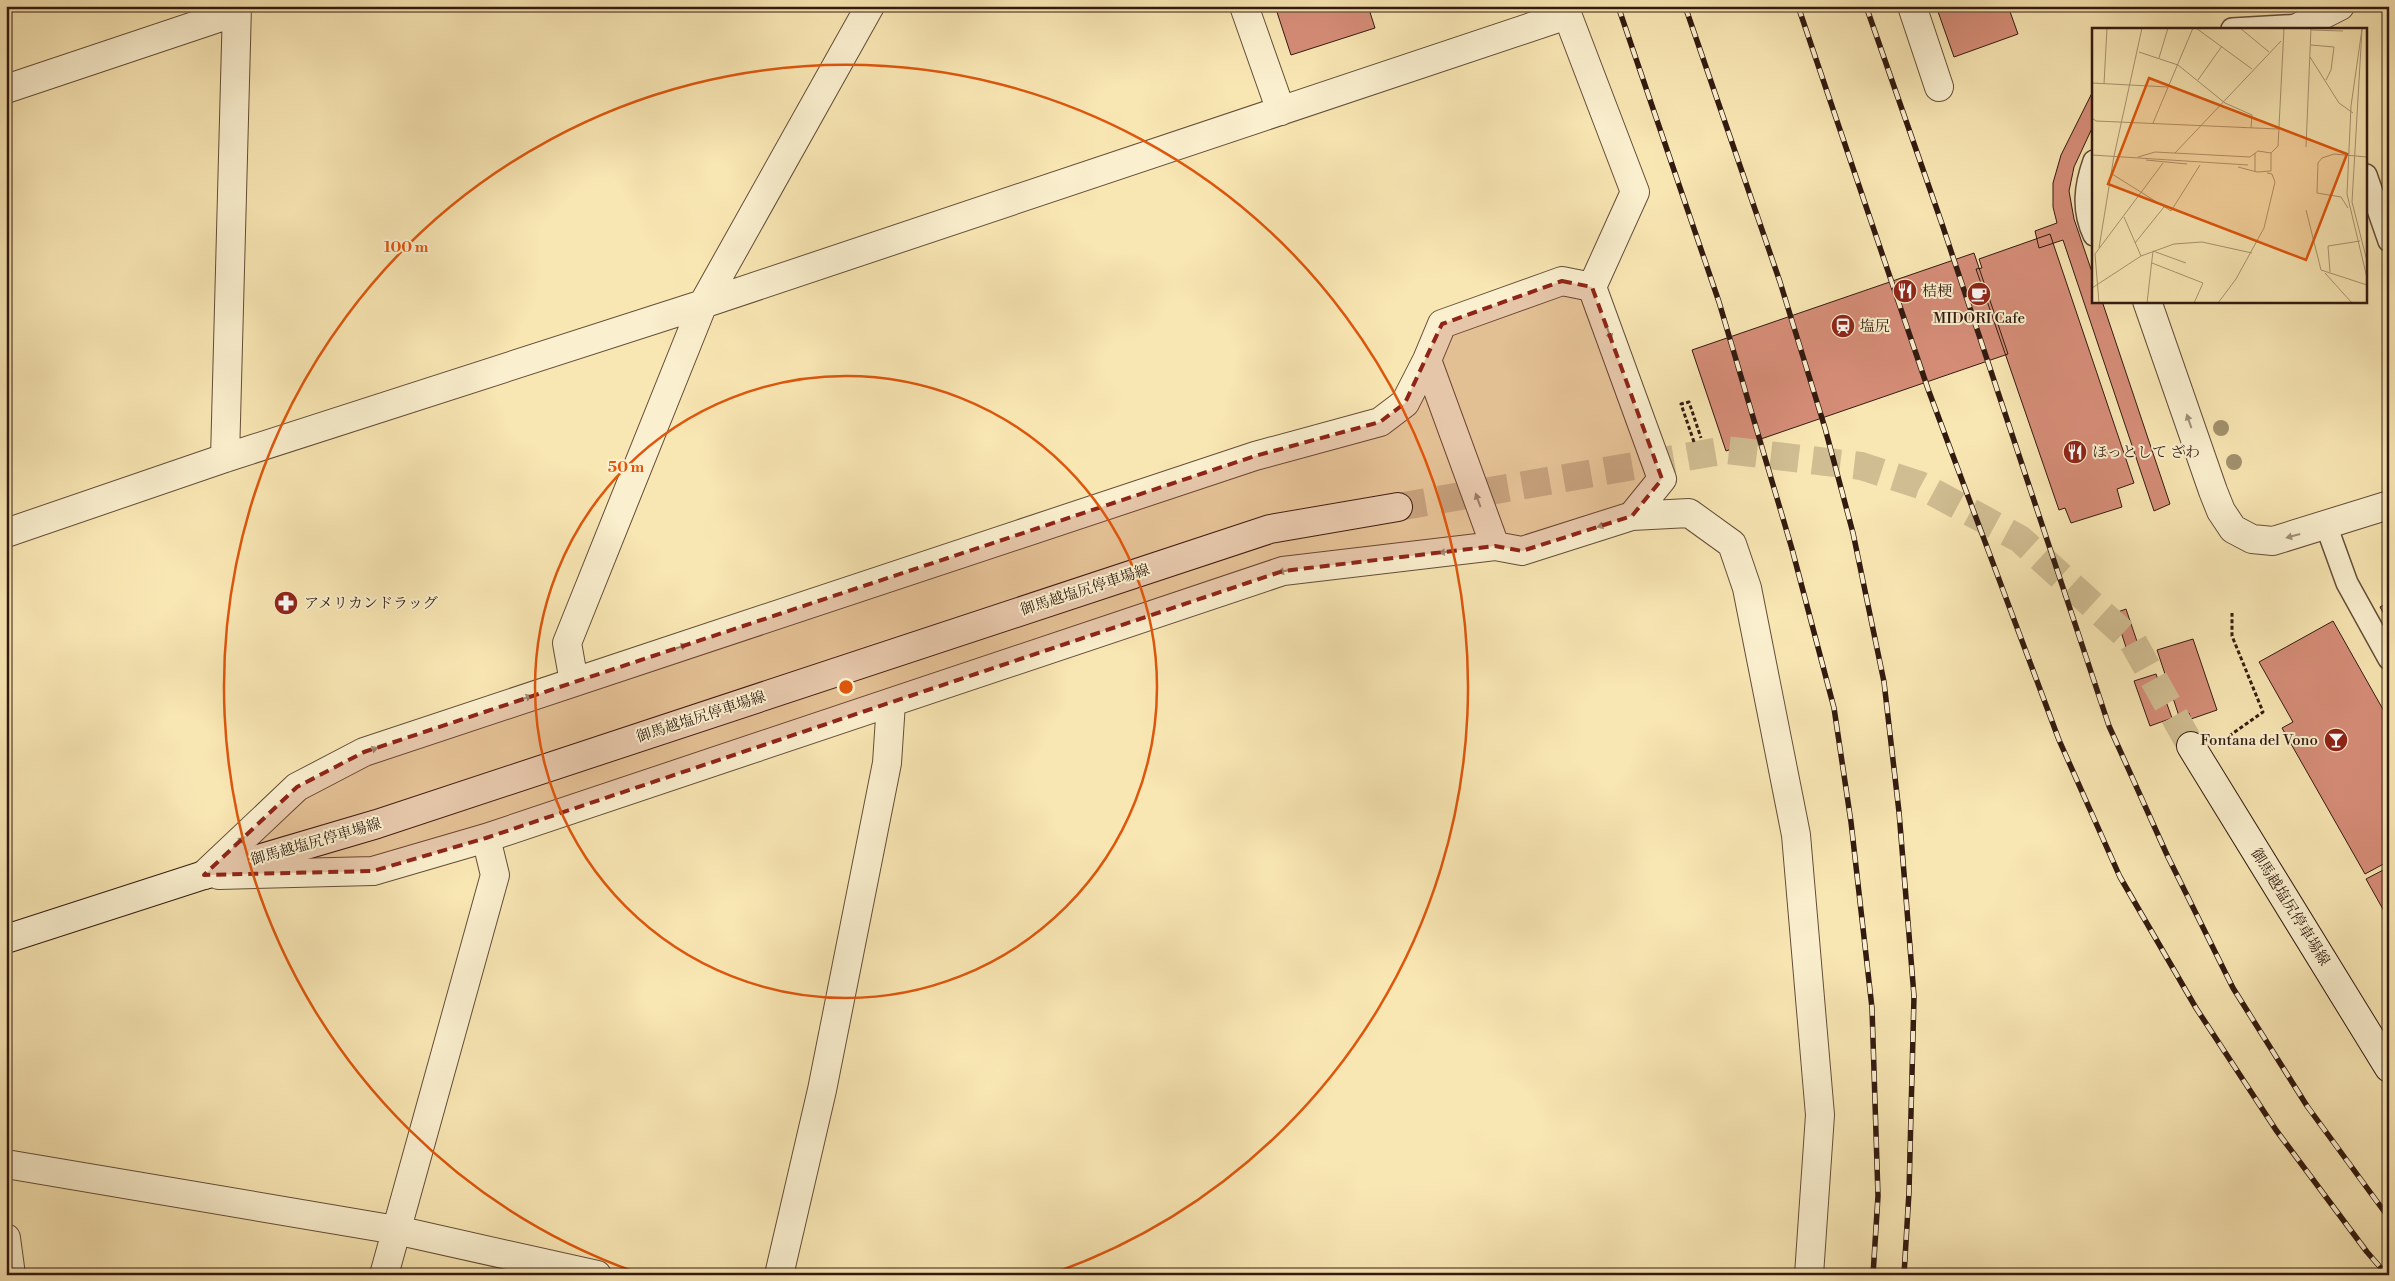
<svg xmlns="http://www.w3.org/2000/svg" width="2395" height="1281" viewBox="0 0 2395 1281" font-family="'Libre Bodoni','Noto Serif JP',serif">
	<rect width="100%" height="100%" fill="#f8e6b3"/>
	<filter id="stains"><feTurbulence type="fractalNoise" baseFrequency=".004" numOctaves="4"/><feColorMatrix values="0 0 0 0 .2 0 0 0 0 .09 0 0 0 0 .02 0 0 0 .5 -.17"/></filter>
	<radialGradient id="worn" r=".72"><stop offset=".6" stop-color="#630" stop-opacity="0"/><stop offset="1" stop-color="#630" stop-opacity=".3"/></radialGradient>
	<!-- building -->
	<path fill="#d68d78" stroke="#321a10" d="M1275 6H1368L1375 28 1291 55Z
		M1936 6H2008L2018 34 1954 57Z
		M2094 89V124L2074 167 2069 191 2074 219 2094 278V301H2102L2170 504 2154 511 2063 240 2039 248 2035 231 2057 223 2053 207V183L2061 155Z
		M2050 234 2134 483 2117 489 2122 507 2071 523 2065 508 2059 510 1976 269 1982 268 1979 259Z
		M1974 253 2008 354 1726 451 1692 350Z
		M2389 602V623L2380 607Z
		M2126 609 2144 662 2132 666 2115 613Z
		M2333 621 2389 720V861L2365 874 2282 728 2293 722 2259 662Z
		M2193 639 2217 710 2191 719 2189 713 2179 716 2157 650Z
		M2156 674 2172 718 2150 726 2134 681Z
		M2389 867V920L2366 879Z"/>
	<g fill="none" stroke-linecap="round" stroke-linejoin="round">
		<!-- secondary-tunnel -->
		<path stroke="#d0bd92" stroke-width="28" stroke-dasharray="28 14" stroke-linecap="butt" d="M1398 507 1726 450 1861 466 1920 485 2020 539 2133 642 2191 746"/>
		<!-- service casing -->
		<g stroke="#644d39" stroke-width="24">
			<path id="service" d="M2232 29 2302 25
				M2094 161C2085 186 2082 210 2094 235
				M2366 175 2389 241
				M2326 525 2347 583 2389 659"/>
		</g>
		<!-- minor casing -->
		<g stroke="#644d39" stroke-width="30">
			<path id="minor" d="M1244 6 1281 111
				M1912 6 1939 87
				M6 89 236 12
				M1427 360 1495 546
				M225 458 237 6
				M1632 516 1689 513 1732 544 1747 588 1796 835 1820 1115 1809 1275
				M6 533 225 458 703 304 1567 15
				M574 682 567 643 703 304 870 6
				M204 875 297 787 364 752 1255 456 1380 422 1405 403 1427 360 1442 324 1562 281 1592 287
				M219 875 373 871 486 838 1283 571 1495 546 1522 551 1632 516 1662 479 1592 287 1635 192 1564 6
				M6 1164 396 1230 597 1275
				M6 1238 11 1275
				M384 1275 495 875 486 838
				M779 1275 822 1090 887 763 891 703"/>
		</g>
		<!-- tertiary casing -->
		<g stroke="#644d39" stroke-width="30">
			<path id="tertiary" d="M2295 29 2340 6
				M2147 301 2213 491 2221 511 2233 529 2252 539 2273 541 2389 505"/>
		</g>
		<!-- secondary casing -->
		<g stroke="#321a10" stroke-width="30">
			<path id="secondary" d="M2191 746 2389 1068
				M6 939 204 875 377 824 1270 529 1398 507"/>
		</g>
		<!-- path -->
		<path stroke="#321a10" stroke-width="3" stroke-dasharray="4 2.5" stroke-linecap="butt" d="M1694 442 1681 404 1689 402 1701 438
			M2229 736 2263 712 2232 636V613"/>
		<!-- service -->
		<use href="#service" stroke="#faefce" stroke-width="21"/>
		<!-- minor -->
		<use href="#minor" stroke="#faefce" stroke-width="28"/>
		<!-- tertiary -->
		<use href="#tertiary" stroke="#faefce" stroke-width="28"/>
		<!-- secondary -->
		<use href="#secondary" stroke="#faefce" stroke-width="28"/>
		<!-- rail casing -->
		<g stroke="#321a10" stroke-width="5.5">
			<path id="rail" d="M1618 6 1719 302 1792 549 1834 708 1851 822 1872 1008 1878 1196 1873 1275
				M1685 6 1780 282 1825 428 1853 533 1884 682 1899 812 1914 996 1909 1192 1904 1275
				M1798 6 1928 389 2059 740 2120 877 2196 1008 2276 1130 2367 1252 2387 1275
				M1866 6 1942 224 2109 726 2168 857 2233 988 2307 1106 2389 1218"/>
		</g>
		<!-- rail -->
		<use href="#rail" stroke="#faefce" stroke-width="4" stroke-dasharray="11" stroke-linecap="butt"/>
	</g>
	<!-- trees -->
	<g fill="#a2926e">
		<circle cx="2221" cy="428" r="8"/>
		<circle cx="2234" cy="462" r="8"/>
	</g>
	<!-- one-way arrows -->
	<defs><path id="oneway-solid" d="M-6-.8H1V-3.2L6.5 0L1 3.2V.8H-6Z" transform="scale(1.25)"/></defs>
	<g fill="#a08f78">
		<use href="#oneway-solid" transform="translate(1609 333) rotate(70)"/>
		<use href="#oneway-solid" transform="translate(2189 421) rotate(-109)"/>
		<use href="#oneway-solid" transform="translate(1478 500) rotate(-110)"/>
		<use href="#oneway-solid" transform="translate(1604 525) rotate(162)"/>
		<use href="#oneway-solid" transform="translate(2293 536) rotate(165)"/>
		<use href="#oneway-solid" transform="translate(1446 552) rotate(173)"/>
		<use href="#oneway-solid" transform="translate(1285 571) rotate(168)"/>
		<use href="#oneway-solid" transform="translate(680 647) rotate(-18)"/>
		<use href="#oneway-solid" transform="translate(525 698) rotate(-19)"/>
		<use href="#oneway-solid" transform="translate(371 750) rotate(-19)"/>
		<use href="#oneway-solid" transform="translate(239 842) rotate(-43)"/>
	</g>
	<!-- marked area -->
	<path fill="#8f2418" fill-opacity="0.2" stroke="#8f2418" stroke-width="4" stroke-dasharray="10 6" stroke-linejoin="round" d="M1562 281 1592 287 1662 479 1632 516 1522 551 1495 546 1283 571 486 838 373 871 204 875 297 787 364 752 1255 456 1380 422 1405 403 1442 324Z"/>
	<!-- distance rings -->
	<g fill="none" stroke="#df560c" stroke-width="2.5">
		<circle cx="846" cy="687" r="311"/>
		<path d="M638 1273A622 622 0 1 1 1054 1273"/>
	</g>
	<!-- icons -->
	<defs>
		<g id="restaurant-disc" transform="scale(1.25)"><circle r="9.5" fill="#8f2418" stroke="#faefce"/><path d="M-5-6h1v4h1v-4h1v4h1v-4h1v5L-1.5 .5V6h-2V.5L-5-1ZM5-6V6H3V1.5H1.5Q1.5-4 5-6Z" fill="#fff"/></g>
		<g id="cafe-disc" transform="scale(1.25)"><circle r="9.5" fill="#8f2418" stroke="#faefce"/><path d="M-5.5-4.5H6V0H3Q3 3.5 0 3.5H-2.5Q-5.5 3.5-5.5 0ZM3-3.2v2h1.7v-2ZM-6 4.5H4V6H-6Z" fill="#fff"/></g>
		<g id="station-disc" transform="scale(1.25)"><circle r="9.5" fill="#8f2418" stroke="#faefce"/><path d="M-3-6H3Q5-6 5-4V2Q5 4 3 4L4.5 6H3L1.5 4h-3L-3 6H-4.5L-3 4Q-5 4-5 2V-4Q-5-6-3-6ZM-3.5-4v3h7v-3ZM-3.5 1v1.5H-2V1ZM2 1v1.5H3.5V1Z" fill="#fff"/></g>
		<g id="pharmacy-disc" transform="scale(1.25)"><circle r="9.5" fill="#8f2418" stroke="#faefce"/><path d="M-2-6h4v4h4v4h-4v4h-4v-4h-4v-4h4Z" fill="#fff"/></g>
		<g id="bar-disc" transform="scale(1.25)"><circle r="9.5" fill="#8f2418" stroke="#faefce"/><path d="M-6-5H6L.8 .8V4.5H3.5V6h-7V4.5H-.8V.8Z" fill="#fff"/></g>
	</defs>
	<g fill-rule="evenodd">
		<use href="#restaurant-disc" x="1905" y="291"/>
		<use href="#cafe-disc" x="1979" y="294"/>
		<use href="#station-disc" x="1843" y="326"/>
		<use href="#restaurant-disc" x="2075" y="452"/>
		<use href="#pharmacy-disc" x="286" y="603"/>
		<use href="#bar-disc" x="2336" y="740"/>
	</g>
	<g text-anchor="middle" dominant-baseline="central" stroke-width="4" stroke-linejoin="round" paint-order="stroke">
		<!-- poi labels -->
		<g font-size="15" fill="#321a10" stroke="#faefce" text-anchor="start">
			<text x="1922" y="291">桔梗</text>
			<text x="1979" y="318" text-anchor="middle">MIDORI Cafe</text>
			<text x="1860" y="326">塩尻</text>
			<text x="2092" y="452">ほっとして ざわ</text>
			<text x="304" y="603">アメリカンドラッグ</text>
			<text x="2318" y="740" text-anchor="end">Fontana del Vono</text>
		</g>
		<!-- street labels -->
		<g font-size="15" fill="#321a10" stroke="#faefce">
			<text transform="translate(1085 590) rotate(-18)">御馬越塩尻停車場線</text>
			<text transform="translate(701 717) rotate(-18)">御馬越塩尻停車場線</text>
			<text transform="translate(316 842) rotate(-16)">御馬越塩尻停車場線</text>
			<text transform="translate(2290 907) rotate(58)">御馬越塩尻停車場線</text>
		</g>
	</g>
	<!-- overview -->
	<g transform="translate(2092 28)">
		<rect width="275" height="275" fill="#f8e6b3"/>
		<path fill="none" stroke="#a99472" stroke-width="1" d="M104 0 160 41M148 0 177 24M270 1 259 78 255 166 275 250M270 1 260 174 275 233M219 2 251 3M219 17 242 19 239 42 234 52M47 24 86 37 133 75 160 87 159 100M218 29 247 75 261 85M67 30 76 0M106 52 130 18M0 55 76 59M12 56 15 0M0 90 4 93 186 101M61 95 101 0M214 119 219 0M83 125 189 13M0 127 156 137M46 129 63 124 158 129 166 123 179 125M54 132 95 136M146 139 165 144 179 143V125L186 118 192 0M163 143V125M20 146 79 183 108 137M256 180 249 169 225 165 226 135 230 130 242 126 275 129M214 182 229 242 275 257M32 189 49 228M43 215 72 179M7 220 22 128 50 0M60 235 111 255 102 275M238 244 236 218 268 213M233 245 260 275M0 260 49 228 82 216 110 214 160 225M7 275 3 226 71 135M55 275 61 223 94 235M126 275 144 251 172 200 183 154 180 146 175 145"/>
		<path fill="#df560c" fill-opacity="0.15" stroke="#df560c" stroke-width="2.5" d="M57 50 255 126 214 232 16 156Z"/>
		<rect width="275" height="275" fill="none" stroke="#321a10" stroke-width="2.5"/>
	</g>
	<circle cx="846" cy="687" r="8" fill="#df560c" stroke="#faefce" stroke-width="2.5"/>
	<g font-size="15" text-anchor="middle" font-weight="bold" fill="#df560c" stroke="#faefce" stroke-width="4" stroke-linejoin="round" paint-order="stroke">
		<text x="406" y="252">100 m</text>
		<text x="626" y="472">50 m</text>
	</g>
	<!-- margin -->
	<rect width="2395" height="1281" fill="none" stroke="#f8e6b3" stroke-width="25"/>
	<rect x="8" y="8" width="2380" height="1266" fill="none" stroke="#321a10" stroke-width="2.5"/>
	<rect x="12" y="12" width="2370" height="1256" fill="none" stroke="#321a10"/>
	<rect width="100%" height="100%" filter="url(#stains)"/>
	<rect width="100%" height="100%" fill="url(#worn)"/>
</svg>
